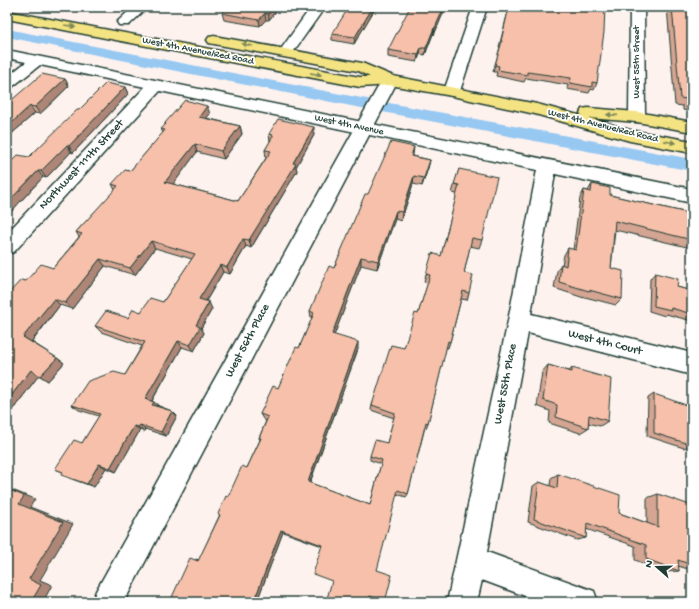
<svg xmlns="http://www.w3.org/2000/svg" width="699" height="609" viewBox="0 0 699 609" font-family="'Gochi Hand',sans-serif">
	<rect width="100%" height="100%" fill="#fdf2ee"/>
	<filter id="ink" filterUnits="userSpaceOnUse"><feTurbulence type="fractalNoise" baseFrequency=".025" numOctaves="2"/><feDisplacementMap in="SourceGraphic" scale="8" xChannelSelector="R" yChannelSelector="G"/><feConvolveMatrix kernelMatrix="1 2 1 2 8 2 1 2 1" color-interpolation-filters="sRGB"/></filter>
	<g filter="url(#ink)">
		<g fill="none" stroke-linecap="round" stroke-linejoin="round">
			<!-- canal -->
			<path fill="#96c8f2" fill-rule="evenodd" d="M7 29 351 96 692 159V171L351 106 7 37Z"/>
			<!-- street casing -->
			<g stroke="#1f3d34" stroke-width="3">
				<path id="street" d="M133 7H148L129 25H119L117 22Z
					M311 7H325L291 55 286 56 281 55 279 52Z
					M630 7H644L645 117 643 121 637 122 631 121 629 117Z
					M7 50 692 189V203L555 174 531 314 692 353V375L528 333 487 552 594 591 598 602H541L482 580 477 602H447L508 321 537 170 160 91 14 252 7 254V233L145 87 40 65 12 87 7 89V77L26 62 7 58Z"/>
			</g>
			<!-- secondary casing -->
			<g stroke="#1f3d34" stroke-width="3">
				<path id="secondary" d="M473 7H487L460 91 458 94 452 96 446 94 444 91Z
					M390 75 395 77 398 80 124 602H92L96 591 382 80 385 77Z"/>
			</g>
			<!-- primary casing -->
			<g stroke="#1f3d34" stroke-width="3">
				<path id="primary" d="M7 11 360 77H370L358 71 214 44 209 43 207 40 209 37 214 36 362 63 393 76 537 104 582 116 580 113 582 109 588 108 637 112 692 122V132L637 122 589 118 630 130 692 141V153L630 141 535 114 452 96 390 85 360 87 7 19Z"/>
			</g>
			<!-- street -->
			<use href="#street" fill="#fff" fill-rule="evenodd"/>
			<!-- secondary -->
			<use href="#secondary" fill="#fff" fill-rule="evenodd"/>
			<!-- primary -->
			<use href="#primary" fill="#f4e382" fill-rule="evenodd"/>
		</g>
		<!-- wall -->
		<path fill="#d4a592" stroke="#1f3d34" d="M279 7 269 20H266L260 26 224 20 222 13Z
			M376 7 354 44 332 40V34Z
			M444 7V11L434 35 433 34 425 55 420 54 417 62 388 57V50Z
			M509 7 597 83 594 90 591 89 589 93 567 89 568 85 526 78 524 82 496 76 497 72H493L500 47H499Z
			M667 7H692V112L683 110V106L675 105Z
			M65 79 69 86 40 114 35 113 7 138V104Z
			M125 87 128 94 73 153 71 152 46 178 43 177 7 216 29 157 79 110Z
			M210 114 206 118 240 126 242 134 224 159 197 152 173 184 238 201 266 158 265 150 270 142 269 134 314 135 296 167 297 171 251 248 246 246 230 274 223 272 206 301 212 309 201 328 204 333 194 351 182 347 152 401 159 406 172 411 177 416 166 436 145 429 144 432 140 430 116 472 106 468 94 487 69 478 63 472 55 469 82 443 99 416 79 410 72 405 125 375 142 346 101 332 95 326 128 318 163 302 192 259 155 248 135 275 105 266 72 309 60 305 32 342 57 358 64 363 48 381 39 375 11 412 7 410V303L11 299 7 295 26 281 53 268 79 237 76 232 115 190 112 184 130 171 163 133 161 129 165 125V123Z
			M413 156 430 160 428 168 422 186 413 184 401 221 395 219 377 269 361 265 334 335 358 349 310 483 370 505 381 464 370 460V456L387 443 394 418 371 410 372 405 404 348 418 314 428 283 424 282 426 274 441 256 457 194 452 193 459 169 482 240 479 248 470 246 464 273 469 293 467 300 461 299 450 342 448 348H446L428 423 426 428 425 427 408 494 406 497 397 494 332 581 322 546 283 532 259 596 272 602H181L196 559 199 560 228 497 247 468 260 440 259 438 266 421 263 419 260 414 278 388 299 348 312 319 311 318 310 311 334 268 368 194Z
			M592 184 610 195 692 214V252L691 251V248L615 230 611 268 622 299 616 305 585 297 584 298 554 288 557 271 561 264 562 265 564 255 568 248 573 250 580 198 584 190 588 191Z
			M655 273 677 287 692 291V321L666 314 665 316 649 311 650 279Z
			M548 365 569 371 572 368 608 421 600 426 588 423V428L580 433 549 423 550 411 537 406 542 372Z
			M654 394 692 445 684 448 647 436 648 398Z
			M558 474 619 513 647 523V498L658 494 690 520 692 521V569H688L678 566 679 571 666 572 635 560V546L586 529V538L577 540 528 522 533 486 539 482 550 486 551 478Z"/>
		<!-- shaded-wall -->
		<path fill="#ad8677" stroke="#1f3d34" d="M273 7H279L269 20 268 14Z
			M373 7H376L354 44 355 37Z
			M443 7H444V11L434 35 435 28Z
			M265 13 266 20 260 26 259 20Z
			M434 28 433 34 425 55 426 48Z
			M421 48 420 54 417 62 418 55Z
			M65 79 69 86 40 114 35 107Z
			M125 87 128 94 73 153 69 146Z
			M30 106 35 113 7 138V127Z
			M207 106 210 114 201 125 199 117Z
			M240 126 242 134 224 159 221 151Z
			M314 127V135L296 167 297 171 251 248 249 240Z
			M195 144 197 152 169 190 165 182Z
			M67 145 71 152 46 178 41 171Z
			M414 147 413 155 410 164 411 156Z
			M430 160 428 168 422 186 424 178Z
			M38 171 43 177 7 216V203Z
			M414 176 413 184 401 221 402 212Z
			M396 211 395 219 377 269 378 261Z
			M243 239 246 246 230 274 227 267Z
			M151 241 155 248 135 275 130 268Z
			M361 257V265L332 341V334Z
			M100 259 105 266 72 309 65 303Z
			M220 265 223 272 203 306 199 299Z
			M54 299 60 305 31 342 23 337Z
			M209 302 212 309 201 328 204 333 194 351 190 345 196 325Z
			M178 341 182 347 150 404 145 399Z
			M358 342V349L309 485 308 482Z
			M57 358 64 363 48 381 40 376Z
			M31 370 39 375 11 412 7 410V401Z
			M154 402 159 406 152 405Z
			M172 411 177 416 166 436 161 432Z
			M140 425 145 429 144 432 138 427Z
			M134 426 140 430 116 472 110 468Z
			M99 464 106 468 94 487 87 484Z
			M7 488 35 499 30 507 73 524 40 580 52 585 43 602H31L19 504 7 489Z
			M281 530 283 532 259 596 272 602H269L256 596Z"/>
		<!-- building -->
		<path fill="#f7c0aa" stroke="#1f3d34" d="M228 7H273L268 14 265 13 259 20 222 13Z
			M349 7H373L355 37 332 34Z
			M410 7H444L435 28H434L426 48H421L418 55 388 50Z
			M509 7H605L604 32 597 83 592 82V87L570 83 571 78 527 72V75L498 70 499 66 495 65 502 41H501Z
			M672 7H692V104L688 103 687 99 680 98Z
			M42 74 65 79 35 107 30 106 7 127V104Z
			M106 83 125 87 69 146 67 145 41 171H38L7 203V166L18 155 29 157 77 110H79Z
			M185 100 207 106 199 117 240 126 221 151 195 144 165 182 238 201 271 151 265 150 273 136V135L269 134 278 119 314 127 293 163 296 164 249 240 243 239 227 267 220 265 199 299 209 302 196 325 200 327 190 345 178 341 145 399 154 402 152 405 172 411 161 432 140 425 138 427 134 426 110 468 99 464 87 484 61 475 63 472 55 469 74 440 82 443 100 414 72 405 88 381 114 372 125 375 145 342 95 326 106 311 128 318 133 309 141 312 150 298 163 302 195 254 151 241 130 268 100 259 65 303 54 299 23 337 57 358 40 376 31 370 7 401V306L8 305 7 303 12 297 7 295 21 280 26 281 41 264 53 268 82 234 76 232 118 186 112 184 125 170 130 171 165 130 161 129 166 124 165 123Z
			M391 142 414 147 411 156 430 160 424 178 414 176 402 212 396 211 378 261 361 257 332 334 358 342 308 482 370 505 382 460 370 456 375 440 387 443 395 413 372 405 391 345 404 348 415 313 418 314 430 275 426 274 432 253 441 256 459 185 454 184 459 169 497 177 482 240 472 238 464 273 473 275 469 293 463 291 450 342 448 341 428 423 426 422 408 494 398 490 377 570 392 575 385 602 370 596 368 602H326L332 581 313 574 322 545 281 530 256 596 269 602H181L182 601 172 597 190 558 198 561 220 515 218 514 226 496 228 497 242 466 247 468 261 438H259L268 417 260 414 273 386 278 388 296 347 299 348 314 313 310 311 329 266 334 268 365 194H368Z
			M592 184 610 188V195L692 214V240L615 221 611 268 623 271 622 299 589 290V291L559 282 561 264 566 266 568 248 576 250 584 190 591 192Z
			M655 273 678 279 677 287 692 291V314L671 308V310L654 306Z
			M548 365 572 372V368L611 379 608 421 589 415 588 428 556 417 557 405 543 400Z
			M654 394 692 407V445L654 433Z
			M558 474 620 495 619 513 658 527V494L690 505V520L692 521V565L678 560 679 571 646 559V545L587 523 586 538 534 519 539 482 557 488Z
			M7 489 24 496 19 504 63 522 29 579 41 585 31 602H7Z"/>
		<!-- one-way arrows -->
		<defs><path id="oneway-solid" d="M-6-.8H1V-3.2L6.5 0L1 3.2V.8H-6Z"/></defs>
		<g fill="#7f8857">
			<use href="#oneway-solid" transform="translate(70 26) rotate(10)"/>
			<use href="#oneway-solid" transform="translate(247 45) rotate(-170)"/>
			<use href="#oneway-solid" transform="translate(316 74) rotate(11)"/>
			<use href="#oneway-solid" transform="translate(612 115) rotate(-176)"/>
			<use href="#oneway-solid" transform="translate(670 142) rotate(11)"/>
		</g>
	</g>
	<g text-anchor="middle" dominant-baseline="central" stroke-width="3.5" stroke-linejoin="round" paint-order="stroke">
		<!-- far-street labels -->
		<g font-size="10" fill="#1f3d34" stroke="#fff">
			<text transform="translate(198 51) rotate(11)">West 4th Avenue/Red Road</text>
			<text transform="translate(637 62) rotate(-90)">West 55th Street</text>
			<text transform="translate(349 125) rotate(12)">West 4th Avenue</text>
			<text transform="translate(603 126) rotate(14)">West 4th Avenue/Red Road</text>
		</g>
		<!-- street labels -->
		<g font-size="12" fill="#1f3d34" stroke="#fff">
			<text transform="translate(82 165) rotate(-47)">Northwest 111th Street</text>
			<text transform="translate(248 341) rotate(-62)">West 56th Place</text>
			<text transform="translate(605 343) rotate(14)">West 4th Court</text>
			<text transform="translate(506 384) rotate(-79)">West 55th Place</text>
		</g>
	</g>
	<!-- margin -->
	<rect width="699" height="609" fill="none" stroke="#fff" stroke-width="24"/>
	<rect x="12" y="12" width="675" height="585" fill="none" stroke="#1f3d34" stroke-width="1.5" filter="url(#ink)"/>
	<!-- north arrow -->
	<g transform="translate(657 567) rotate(290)" stroke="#ffffff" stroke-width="3" paint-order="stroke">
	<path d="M0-3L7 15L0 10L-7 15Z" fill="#1f3d34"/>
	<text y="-6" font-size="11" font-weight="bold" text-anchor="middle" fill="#1f3d34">N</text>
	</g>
</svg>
